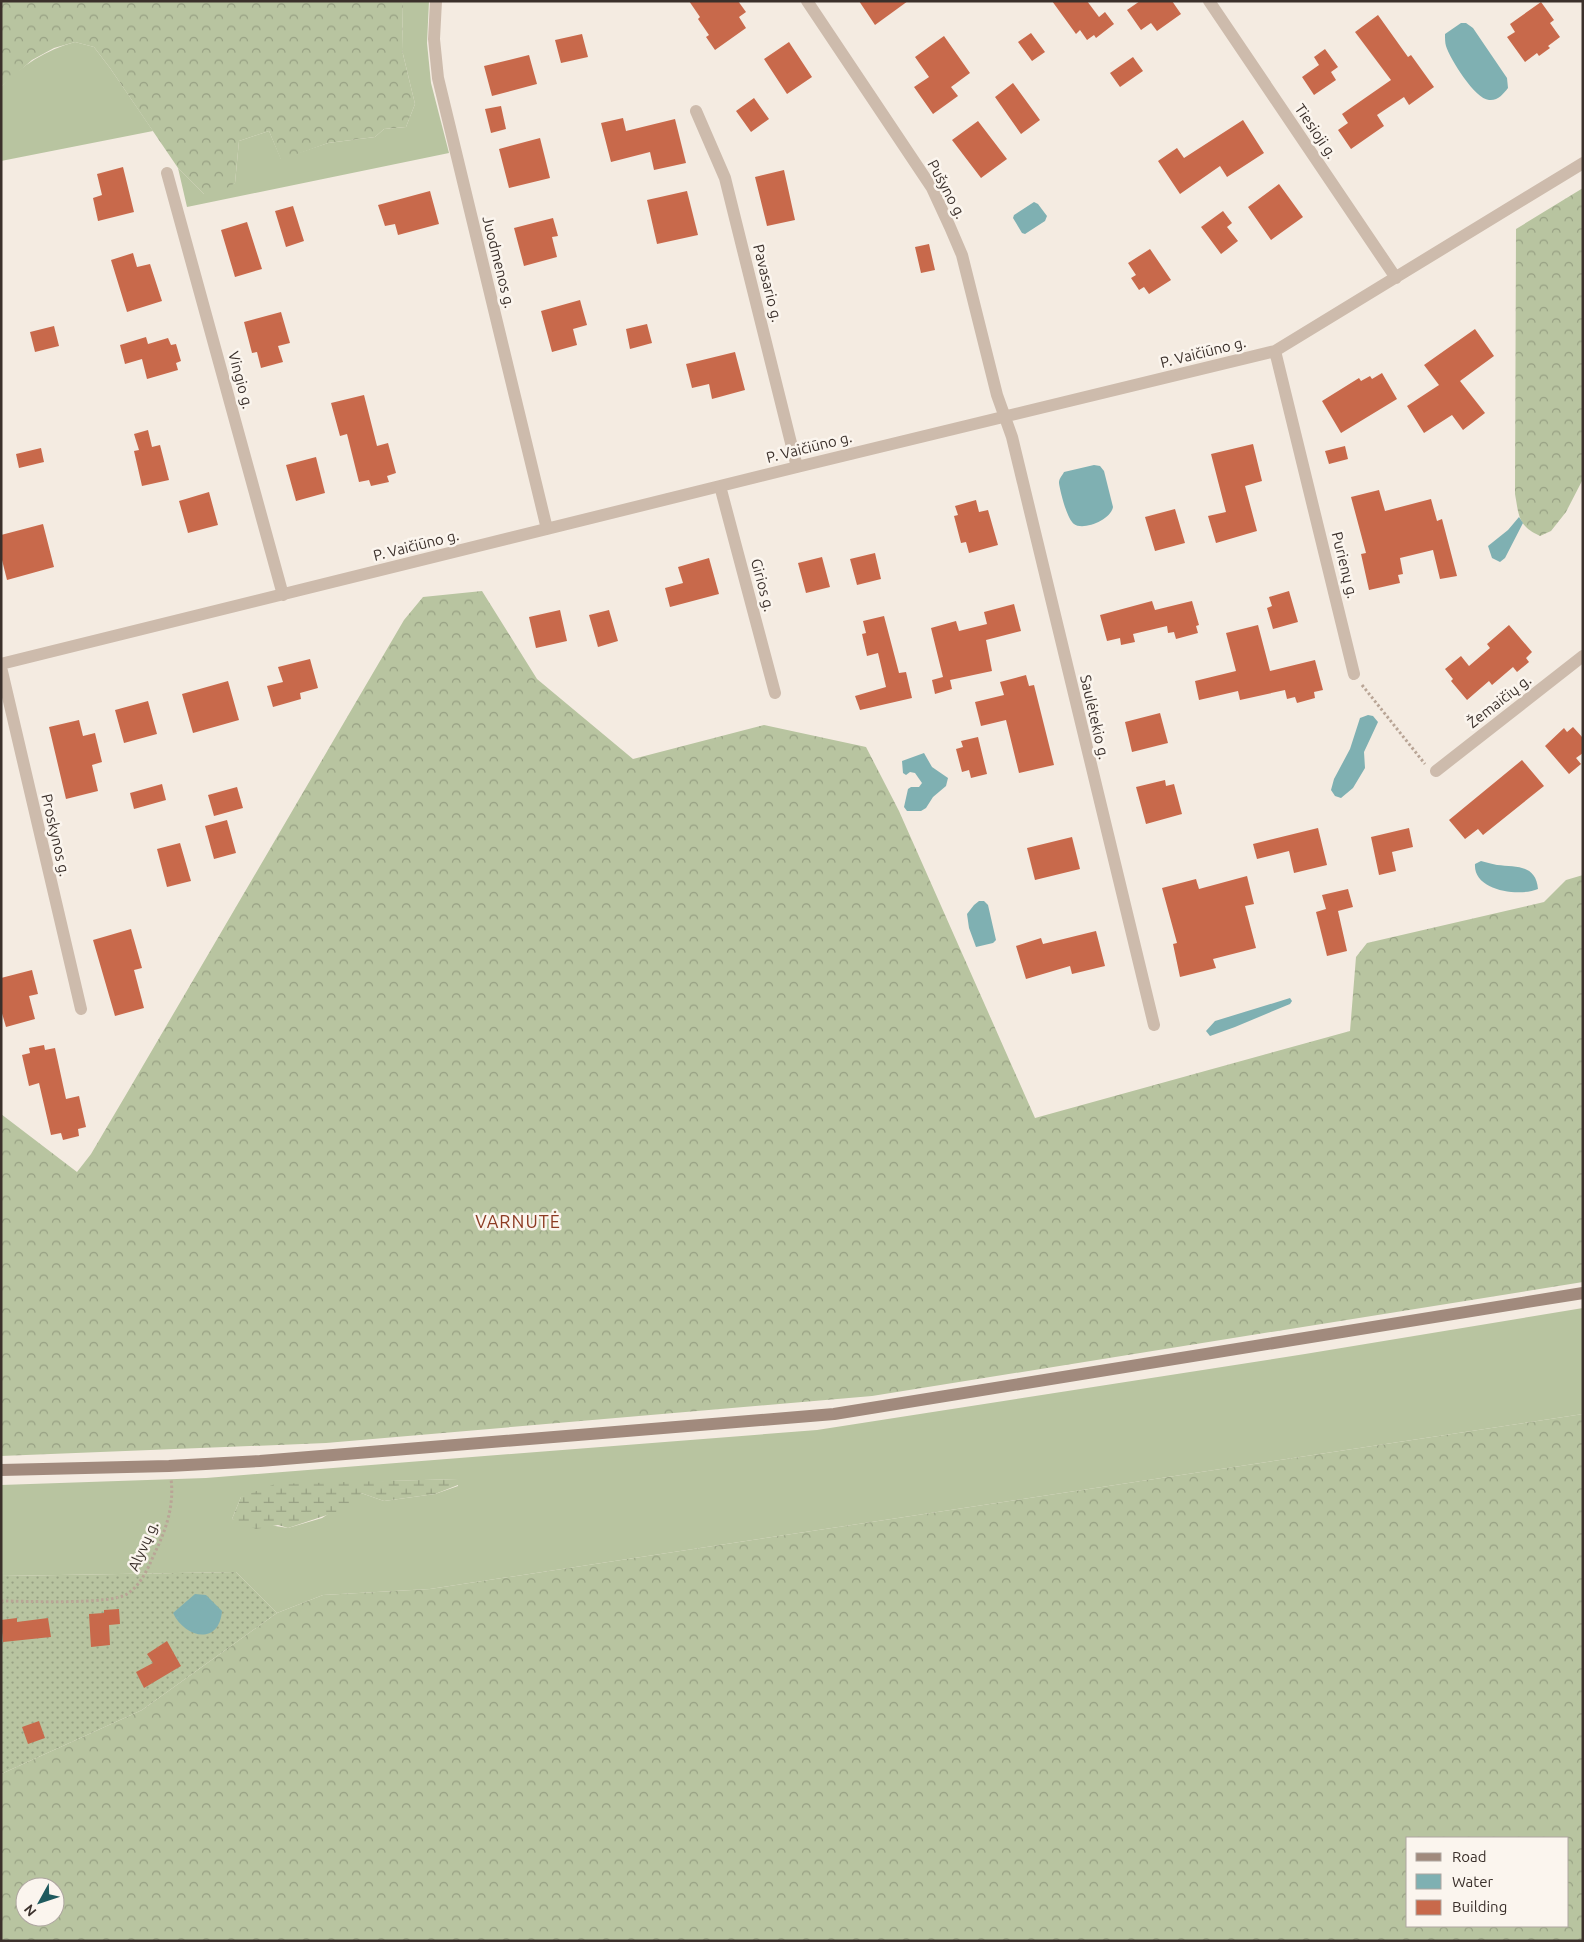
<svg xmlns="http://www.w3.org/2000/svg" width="1584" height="1942" viewBox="0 0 1584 1942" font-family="Ubuntu,sans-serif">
	<defs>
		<pattern id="forest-crowns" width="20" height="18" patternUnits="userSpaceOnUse" patternTransform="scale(1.25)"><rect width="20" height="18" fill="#b8c4a0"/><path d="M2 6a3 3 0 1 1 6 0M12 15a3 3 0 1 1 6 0" fill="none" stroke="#97a083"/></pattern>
		<pattern id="wetland-marsh" width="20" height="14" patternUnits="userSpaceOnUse" patternTransform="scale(1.25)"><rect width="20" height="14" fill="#b8c4a0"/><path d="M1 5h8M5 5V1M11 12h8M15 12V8" fill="none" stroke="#97a083"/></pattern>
		<pattern id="garden-dots" width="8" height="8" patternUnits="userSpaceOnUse" patternTransform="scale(1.25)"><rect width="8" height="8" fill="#b8c4a0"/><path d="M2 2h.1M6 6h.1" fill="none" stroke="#97a083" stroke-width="1.8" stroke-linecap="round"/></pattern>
	</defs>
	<rect width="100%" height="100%" fill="#f4ebe1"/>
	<!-- grass -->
	<path fill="#b8c4a0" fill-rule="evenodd" d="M403 1H429L427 43 431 83 449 153 187 207 178 168 204 194 235 183 239 141 269 131 281 159 328 143 375 137 384 129 406 127 415 104 402 50Z
		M75 42 94 47 110 68 153 131 1 161V87C22 65 46 50 75 42Z
		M1583 1308V1414L430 1589 323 1595 277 1613 236 1572 1 1576V1485L206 1478 817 1430 1305 1354ZM458 1479V1486L435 1494 384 1501 361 1493 322 1518 288 1528 232 1519 241 1497 390 1481Z"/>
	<!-- forest -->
	<path fill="url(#forest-crowns)" fill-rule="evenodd" d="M1 1H403L402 50 415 104 406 127 384 129 375 137 328 143 281 160 269 131 239 141 235 183 217 194H204L178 168 110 68 94 47 75 42 54 48 32 60 1 87Z
		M1583 188V479L1566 512 1551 531 1540 536C1518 526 1519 516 1515 494L1516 229Z
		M482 591 537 679 633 759 764 725 866 747 899 811 1035 1118 1350 1031 1356 957 1367 943 1544 902 1566 880 1583 875V1282L872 1396 326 1443 1 1456V1114L77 1172 91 1154 127 1093 404 620 423 597Z
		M1583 1414V1941H1V1774L142 1710 277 1613 323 1595 430 1589ZM1408 1838H1568V1926H1408ZM25 1887H55V1917H25Z"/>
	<!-- wetland -->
	<path fill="url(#wetland-marsh)" d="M458 1479V1485L435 1494 384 1501 361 1493 354 1506 288 1528 278 1525 256 1529 232 1519 241 1497 275 1484Z"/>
	<!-- garden -->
	<path fill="url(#garden-dots)" d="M236 1572 277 1613 142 1710 1 1774V1576Z"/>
	<!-- water -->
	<path fill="#7fb0b2" d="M1461 23H1466L1473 28 1507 78 1508 88C1503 94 1498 101 1489 100 1475 99 1450 59 1446 46 1445 43 1445 38 1445 34Z
		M1034 202 1038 204 1047 216 1045 221 1025 234 1022 233 1013 218 1014 215Z
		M1094 465 1100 466 1104 471 1113 507C1111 520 1083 531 1074 524 1067 519 1060 491 1059 483 1059 478 1062 476 1064 472Z
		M1519 517 1523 523 1505 558 1500 562 1492 558 1488 546 1508 530Z
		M1368 715 1373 716 1378 722 1364 752 1365 768 1353 788 1341 798 1335 796 1331 790 1334 779 1350 749 1360 718Z
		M924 753 932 767 948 778 946 786 933 797 926 808 921 811H907L904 807 908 789 911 787H919L922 783 915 773 910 772 906 775 903 773 902 761Z
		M1481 861C1486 862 1491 864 1497 865 1515 867 1536 864 1538 889 1520 897 1473 891 1475 864Z
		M979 901H984L988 905 996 940 993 943 976 947 969 928 967 914 974 905Z
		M1290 998 1292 1001 1290 1004 1235 1027 1210 1036 1206 1031 1215 1021Z
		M195 1594 206 1595 222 1611C219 1646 185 1638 173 1613Z"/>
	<!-- building -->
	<path fill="#c8694b" d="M689 1H738L746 12 739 17 746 28 715 50 706 37 709 35 698 19 700 17Z
		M859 1H908L875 25Z
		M1052 1H1087L1099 17 1105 12 1114 24 1096 38 1094 35 1087 40 1080 30 1076 34Z
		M1140 1H1172L1181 14 1157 31 1151 23 1141 30 1127 10Z
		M1541 2 1554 20 1550 23 1560 37 1548 46 1550 48 1539 56 1537 53 1525 62 1507 37 1515 32 1510 24Z
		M1378 15 1408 57 1411 55 1434 87 1409 105 1404 97 1377 115 1384 126 1351 149 1338 130 1348 123 1342 114 1391 80 1355 32Z
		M1031 33 1045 52 1032 61 1018 42Z
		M582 34 588 57 561 63 555 40Z
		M944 36 970 73 951 87 958 96 933 114 914 87 929 77 915 57Z
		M789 42 812 77 787 94 764 59Z
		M1325 49 1338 67 1331 72 1336 80 1314 95 1302 77 1319 65 1314 57Z
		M529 55 537 84 492 96 484 66Z
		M1133 57 1143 71 1120 87 1110 73Z
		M1013 83 1040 120 1021 134 995 97Z
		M754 98 769 119 751 132 736 111Z
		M501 106 506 129 491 133 485 109Z
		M623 118 626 131 675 119 686 163 654 170 650 152 611 162 601 123Z
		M1243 120 1264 153 1227 177 1220 166 1180 194 1158 161 1177 148 1184 158Z
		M978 121 1007 159 981 178 952 140Z
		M540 138 550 178 509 188 499 149Z
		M123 167 134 212 98 221 93 198 102 195 97 174Z
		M784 170 795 220 767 226 755 177Z
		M1279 184 1303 217 1271 240 1248 207Z
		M430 191 439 224 398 235 395 224 385 226 378 205Z
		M687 191 698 235 657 244 647 200Z
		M293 206 304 241 286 247 275 211Z
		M1223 211 1232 223 1227 227 1238 241 1221 254 1201 227Z
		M553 218 558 236 552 237 557 257 524 266 514 228Z
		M247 222 262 269 235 277 221 230Z
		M929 244 935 270 921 273 915 247Z
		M1150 249 1171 280 1149 294 1144 287 1139 290 1131 278 1136 275 1128 263Z
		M133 253 137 267 150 264 162 301 127 312 111 260Z
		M580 300 587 325 573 329 577 345 552 352 541 311Z
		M281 312 290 343 278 346 283 362 261 368 257 352 252 353 244 322Z
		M647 324 652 343 630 349 626 329Z
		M54 326 59 346 35 352 30 332Z
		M1475 329 1494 356 1460 381 1485 413 1463 430 1452 415 1424 433 1407 406 1439 385 1424 365Z
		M146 337 148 344 168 338 171 345 176 344 181 361 176 363 178 370 147 379 142 359 125 364 120 345Z
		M735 352 745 390 712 399 709 384 692 388 686 364Z
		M1382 373 1397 399 1341 433 1322 401 1359 378 1361 381 1370 376 1372 379Z
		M364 395 377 446 388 443 396 473 387 476 389 482 371 486 369 480 359 482 347 434 340 436 331 403Z
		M148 430 152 447 160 445 169 480 142 486 134 451 139 450 134 434Z
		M1253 444 1262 481 1245 486 1257 531 1216 543 1208 516 1226 512 1211 454Z
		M1345 446 1348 459 1329 464 1325 451Z
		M41 448 44 462 19 468 16 454Z
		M316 457 325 493 296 501 286 465Z
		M1379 490 1385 511 1431 499 1437 521 1442 519 1457 576 1440 579 1433 550 1400 558 1403 574 1398 575 1400 583 1369 590 1361 554 1366 553 1351 497Z
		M209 492 218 525 188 533 179 501Z
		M976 500 979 512 988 510 998 545 969 553 966 542 961 543 954 516 958 515 955 506Z
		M1175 509 1185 543 1155 551 1145 517Z
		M43 524 54 567 7 580 1 556V535Z
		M875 553 881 579 857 585 850 559Z
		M822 557 830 587 806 593 798 563Z
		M709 558 719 594 670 607 665 588 683 583 678 567Z
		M1289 591 1298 622 1273 629 1267 608 1272 606 1269 597Z
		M1152 601 1155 610 1192 601 1199 625 1196 626 1198 633 1176 639 1174 632 1168 633 1167 626 1133 634 1135 642 1121 645 1120 638 1107 641 1100 615Z
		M1014 604 1021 631 986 640 992 671 950 680 952 689 935 694 932 680 943 677 931 628 956 621 959 631 987 624 984 612Z
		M560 610 567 641 536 648 529 617Z
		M609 610 618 641 598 647 589 615Z
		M884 616 899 673 906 672 912 698 860 710 855 696 886 687 878 653 867 656 862 634 866 633 863 621Z
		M1258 625 1270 671 1315 660 1323 690 1314 692 1315 698 1297 703 1295 697 1287 699 1285 690 1240 700 1238 691 1199 700 1195 681 1236 671 1226 633Z
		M1509 625 1532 652 1526 658 1529 662 1517 672 1513 667 1492 685 1489 681 1467 700 1451 681 1453 679 1445 669 1461 656 1469 666 1490 648 1487 644Z
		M310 659 318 688 300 693 301 699 273 707 267 686 283 682 278 667Z
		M1026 675 1029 686 1034 685 1054 765 1019 773 1006 720 981 726 975 702 1004 695 1000 682Z
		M228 681 239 720 193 733 182 694Z
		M148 701 157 734 124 743 115 710Z
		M1160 713 1168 743 1132 752 1125 722Z
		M79 720 83 736 95 733 102 762 92 765 98 791 66 799 49 727Z
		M1573 727 1583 738V753L1576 758 1581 764 1569 774 1545 746 1564 728 1567 732Z
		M978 737 987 774 971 778 969 770 962 772 956 749 963 747 961 741Z
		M1522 760 1544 786 1483 835 1478 829 1465 839 1449 820Z
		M1165 780 1166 786 1174 784 1182 814 1146 824 1136 787Z
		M162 784 166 800 134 809 130 793Z
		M237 787 243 808 214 816 208 795Z
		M227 820 236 853 214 859 205 826Z
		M1318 828 1327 865 1294 873 1289 851 1257 859 1253 844Z
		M1409 828 1413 847 1392 852 1396 871 1379 875 1371 837Z
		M1072 837 1080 869 1035 880 1027 848Z
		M180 843 191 881 167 887 157 849Z
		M1247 876 1254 904 1245 906 1256 948 1213 959 1216 968 1180 977 1173 944 1177 943 1162 888 1196 879 1199 889Z
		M1348 889 1353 907 1338 911 1347 951 1327 956 1316 912 1326 909 1322 895Z
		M131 929 142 968 134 970 144 1008 115 1016 93 940Z
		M1096 931 1105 966 1072 974 1070 966 1026 979 1016 946 1041 938 1043 944Z
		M32 970 38 994 29 996 35 1019 6 1027 1 1010V978Z
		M44 1045 45 1050 55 1048 66 1099 79 1096 86 1127 78 1129 79 1136 63 1140 61 1133 51 1135 39 1083 29 1086 22 1055 30 1053 29 1048Z
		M119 1609 120 1624 109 1625 110 1645 91 1647 89 1614 104 1613V1610Z
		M17 1618V1622L48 1618 51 1637 3 1642 1 1620Z
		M167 1641 181 1666 144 1688 136 1672 153 1663 147 1654Z
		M39 1721 45 1738 28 1744 22 1727Z"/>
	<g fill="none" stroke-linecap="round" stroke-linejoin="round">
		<!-- path -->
		<path stroke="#b9a596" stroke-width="3" stroke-dasharray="2.5 2.5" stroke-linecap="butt" d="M1362 685 1425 764
			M1 1601C26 1601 111 1605 127 1594 144 1583 150 1562 158 1546 168 1524 174 1502 171 1479"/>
		<!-- minor -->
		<path stroke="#cdbbac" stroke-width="12" d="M436 1 434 39 438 78 547 529
			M807 1 932 188 950 227 962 255 997 395 1012 437 1154 1025
			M1209 1 1396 278
			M696 111 725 178 797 467
			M167 173 283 595
			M1275 351 1354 674
			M720 486 775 693
			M1 664 797 467 1275 351 1583 163
			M1 667 81 1009
			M1436 771 1583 656"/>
		<!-- secondary -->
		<path stroke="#a18a7d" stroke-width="12" d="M1 1470 169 1466 260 1461 834 1414 1583 1293"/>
	</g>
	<g text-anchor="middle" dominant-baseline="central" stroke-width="5" stroke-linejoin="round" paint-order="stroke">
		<!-- street labels -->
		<g font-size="15" fill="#3b302b" stroke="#fbf5ee">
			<text transform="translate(1316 131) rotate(56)">Tiesioji g.</text>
			<text transform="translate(947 189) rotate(62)">Pušyno g.</text>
			<text transform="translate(499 262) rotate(76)">Juodmenos g.</text>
			<text transform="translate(768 283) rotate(76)">Pavasario g.</text>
			<text transform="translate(1203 352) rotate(-14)">P. Vaičiūno g.</text>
			<text transform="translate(241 380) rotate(75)">Vingio g.</text>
			<text transform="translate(809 447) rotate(-14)">P. Vaičiūno g.</text>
			<text transform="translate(416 545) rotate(-14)">P. Vaičiūno g.</text>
			<text transform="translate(1345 565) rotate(76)">Purienų g.</text>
			<text transform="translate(763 585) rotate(75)">Girios g.</text>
			<text transform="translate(1499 701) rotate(-38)">Žemaičių g.</text>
			<text transform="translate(1095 717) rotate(77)">Saulėtekio g.</text>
			<text transform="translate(56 835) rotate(77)">Proskynos g.</text>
			<text transform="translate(143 1546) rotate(-66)">Alyvų g.</text>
		</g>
		<!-- quarter labels -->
		<g font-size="18" letter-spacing="1" fill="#8c3b22" stroke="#fbf5ee">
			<text x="518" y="1221">VARNUTĖ</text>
		</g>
	</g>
	<!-- border -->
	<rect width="1584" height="1942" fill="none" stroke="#3b302b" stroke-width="5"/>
	<!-- legend -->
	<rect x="1406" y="1837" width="162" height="90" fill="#fbf5ee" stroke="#aea6a0"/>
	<rect x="1416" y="1853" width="25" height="8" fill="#a18a7d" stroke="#aea6a0"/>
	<text x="1452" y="1862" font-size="15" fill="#3b302b">Road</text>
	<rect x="1416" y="1874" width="25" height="15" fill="#7fb0b2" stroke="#aea6a0"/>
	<text x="1452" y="1887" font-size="15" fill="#3b302b">Water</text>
	<rect x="1416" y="1900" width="25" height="15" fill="#c8694b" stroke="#aea6a0"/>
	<text x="1452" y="1912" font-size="15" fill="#3b302b">Building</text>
	<!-- north arrow -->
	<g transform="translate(40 1902) rotate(230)"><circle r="24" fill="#fbf5ee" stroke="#aea6a0"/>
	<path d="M0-4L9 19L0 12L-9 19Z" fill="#1f5a5e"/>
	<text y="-8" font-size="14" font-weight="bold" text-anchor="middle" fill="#3b302b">N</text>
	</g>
</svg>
